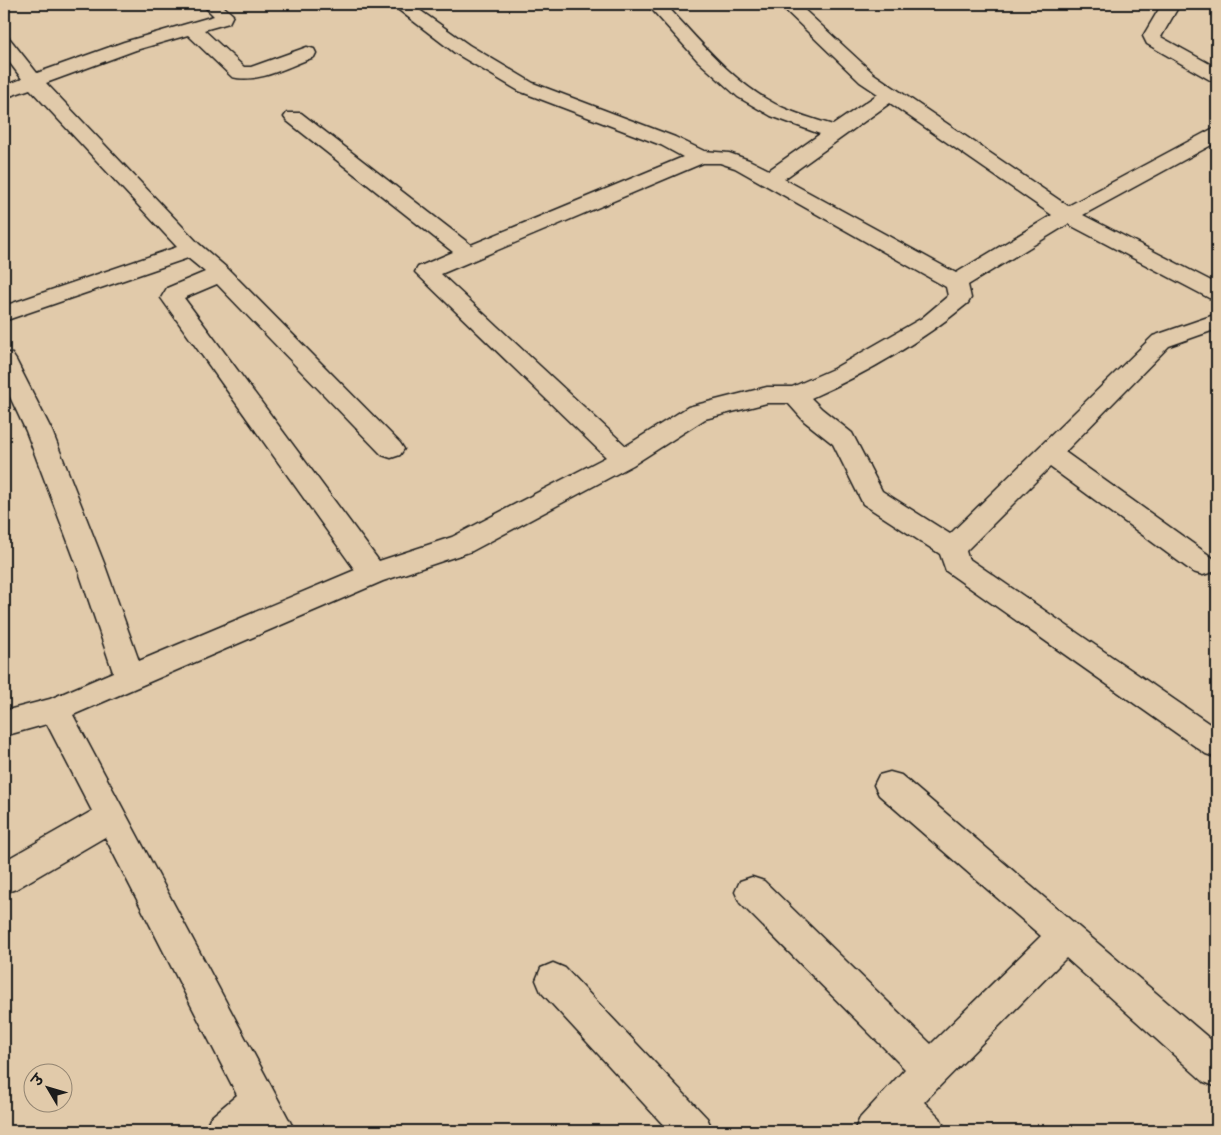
<svg xmlns="http://www.w3.org/2000/svg" width="1221" height="1135" viewBox="0 0 1221 1135" font-family="Mynerve,'Playpen Sans Deva',sans-serif">
	<rect width="100%" height="100%" fill="#e1caaa"/>
	<filter id="ink" filterUnits="userSpaceOnUse"><feTurbulence type="fractalNoise" baseFrequency=".02" numOctaves="2"/><feDisplacementMap in="SourceGraphic" scale="10" xChannelSelector="R" yChannelSelector="G"/><feConvolveMatrix kernelMatrix="1 2 1 2 8 2 1 2 1" color-interpolation-filters="sRGB"/></filter>
	<g filter="url(#ink)">
		<g fill="none" stroke-linecap="round" stroke-linejoin="round">
			<!-- minor casing -->
			<g stroke="#1c1c1c" stroke-width="3">
				<path id="minor" d="M202 4H221L233 15 229 23 204 30 244 67H251L307 47 314 49 316 53 314 57C289 66 259 84 232 77L188 35 136 50 46 83 199 244 228 269 400 443 404 449 400 455 391 458 382 455 217 284 184 298 379 561 452 537 606 457 415 272 418 267 453 252 287 121 284 117 287 113H301L471 245 683 157 661 145 519 91 455 53 391 4H411L469 45 533 83 675 137 704 151 729 153 749 160 769 170 820 134 771 116 738 97 698 61 647 4H665C699 40 731 81 775 104 793 113 813 119 833 125L878 94 860 82 779 4H798L874 74 1068 206 1210 130 1217 128V142L1083 215 1217 284V300L1209 298 1068 224 968 285 971 298 968 303C921 342 867 373 811 398L822 409 852 433 882 491 950 534 1153 336 1217 314V329L1169 346 1065 452 1213 558 1217 565 1213 572 1203 575 1193 572 1050 467 966 551 968 558 1217 729V758L1206 754 946 571 940 554 863 504 833 444 804 421 788 403H767L705 419 633 465 472 551 383 581 73 715 295 1131H256L255 1129 252 1131H204L210 1118 237 1095 105 837 16 889 4 893V861L92 811 47 724 4 736V711L50 699 113 672 76 563 26 431 4 384V352L12 354 16 360 52 431 104 563 139 661 355 570 161 298 167 288 205 272 188 258 4 321V306L177 247 30 89 4 98V86L22 79 4 55V38L10 39 37 73 124 42 214 16ZM890 103 1052 215 956 273 784 179ZM703 163H720L735 168 946 287 948 296 922 318 833 369 792 387H767L688 407 626 446 441 274Z
					M1162 4H1180L1161 37 1217 68V82L1210 80 1147 44 1143 36Z
					M890 772 901 775 1217 1045V1087L1204 1082 1066 958 924 1102 940 1118 946 1131H854L860 1118 905 1069 740 903 735 892 740 881 752 877 764 881 931 1044 1041 936 879 795 874 785 879 775Z
					M553 963 565 968 707 1118 713 1131H669L541 992 536 980 541 968Z"/>
			</g>
			<!-- minor -->
			<use href="#minor" fill="#e1caaa" fill-rule="evenodd"/>
		</g>
	</g>
	<!-- margin -->
	<rect width="1221" height="1135" fill="none" stroke="#e1caaa" stroke-width="20"/>
	<rect x="10" y="10" width="1201" height="1115" fill="none" stroke="#1c1c1c" stroke-width="2" filter="url(#ink)"/>
	<!-- north arrow -->
	<g transform="translate(48 1088) rotate(308)"><circle r="24" fill="#e1caaa" stroke="#928471"/>
	<path d="M0-4L9 19L0 12L-9 19Z" fill="#1c1c1c"/>
	<text y="-8" font-size="14" font-weight="bold" text-anchor="middle" fill="#1c1c1c">उ</text>
	</g>
</svg>
